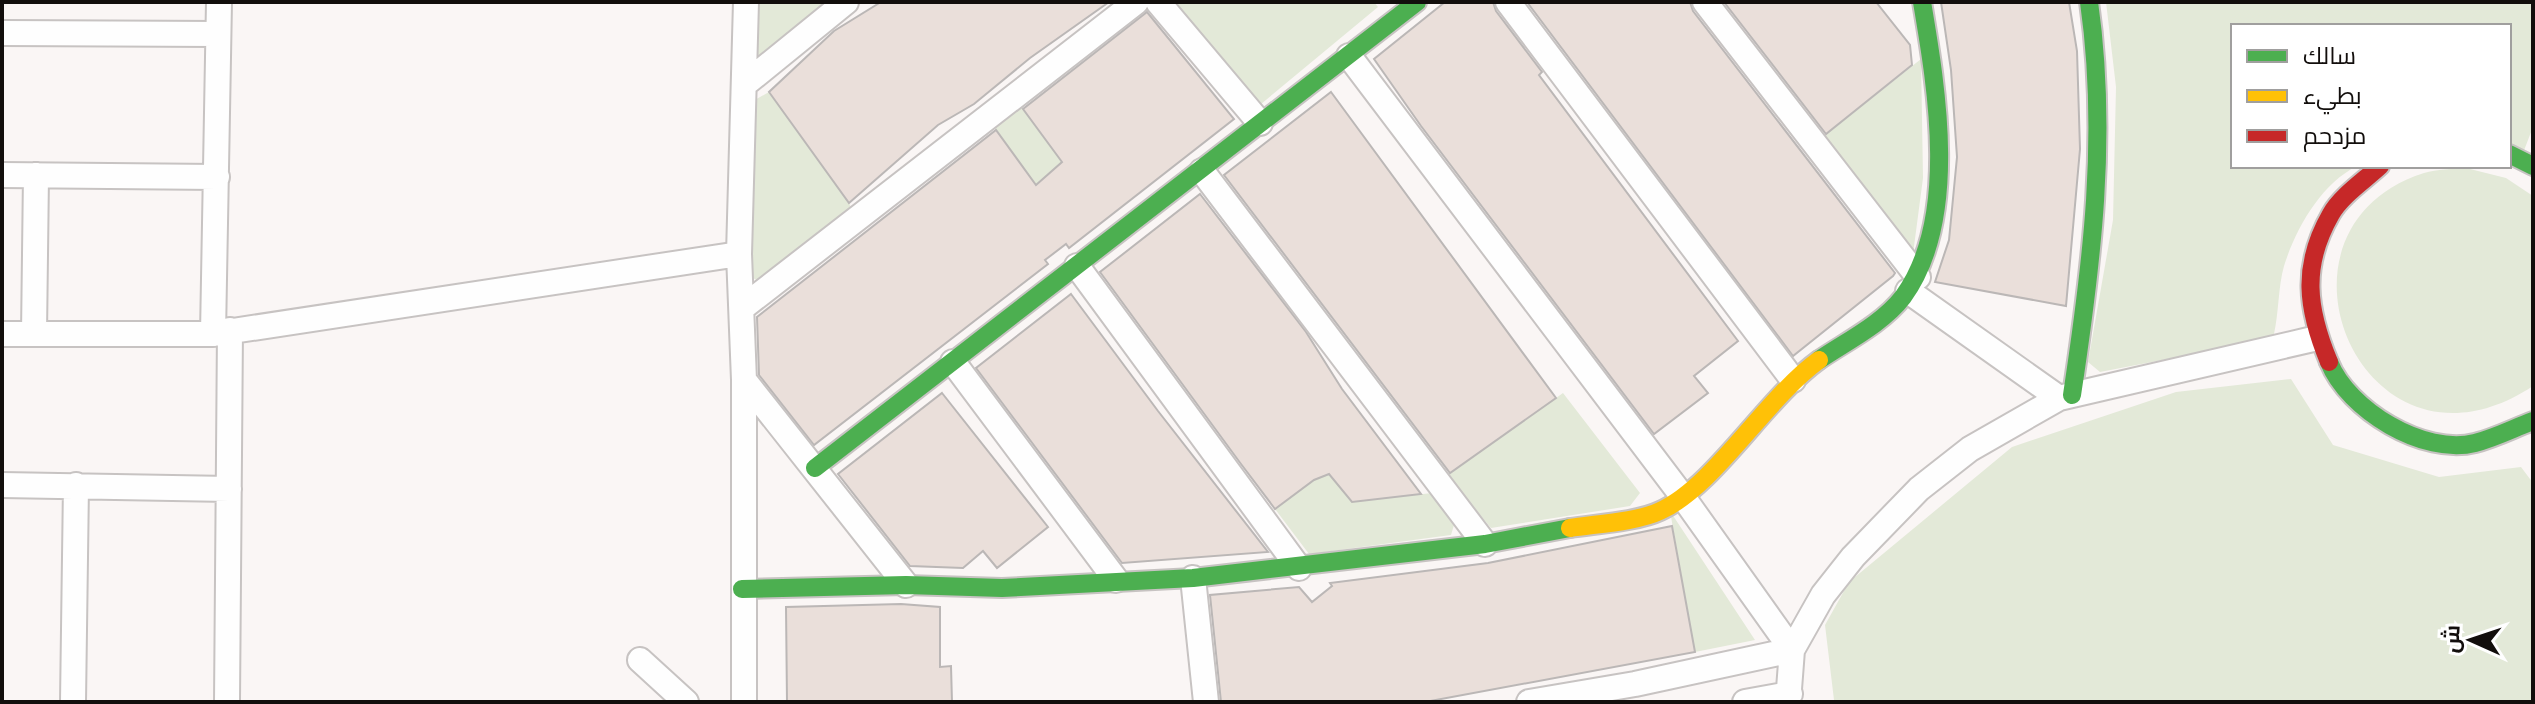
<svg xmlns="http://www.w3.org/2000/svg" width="2535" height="704" viewBox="0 0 2535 704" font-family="Poppins,Cairo,sans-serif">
	<rect width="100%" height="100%" fill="#faf6f5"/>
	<!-- green -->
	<path fill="#e3e9d8" d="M750 2H828L760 58 750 48Z
		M1173 2H1374L1378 7 1255 109Z
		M2106 2H2533V127L2523 153 2509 149V26H2233V166H2357C2321 184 2296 228 2284 266 2278 287 2279 312 2274 334L2266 340 2100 372 2088 362 2113 220 2116 87Z
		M1921 59 1923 178 1913 254 1823 137Z
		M769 92 849 203 853 213 760 282 748 275 753 101Z
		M1018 101 1062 162 1036 185 995 128Z
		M2466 168 2506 178 2533 196V386C2364 498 2249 229 2424 173 2437 169 2453 169 2466 168Z
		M2291 379 2333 445 2439 477 2521 467 2533 483V702L1834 700 1825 625 1849 582 2012 447 2176 392Z
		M1563 393 1640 493 1630 506 1491 528 1447 476Z
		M1329 474 1352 502 1432 493 1454 525 1451 535 1309 554 1275 509 1314 480Z
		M1670 511 1755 640 1695 652Z"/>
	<!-- building -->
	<path fill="#eadfda" stroke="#bbb7b6" stroke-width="2" d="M881 2H1109L1030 58 974 104 938 125 849 203 769 92 834 31Z
		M1445 2H1493L1496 11 1542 72 1539 75 1738 341 1694 376 1708 393 1654 434 1421 126 1374 59Z
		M1527 2H1690L1693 11 1895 273 1893 276 1793 356Z
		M1724 2H1876L1910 45 1912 65 1826 134Z
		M1941 2H2069L2077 51 2080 149 2066 306 1935 282 1949 240 1957 157 1951 70Z
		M1147 12 1234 119 1069 248 1066 244 1045 260 1048 264 814 445 759 375 757 317 996 130 1036 185 1062 162 1023 109Z
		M1331 92 1556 398 1450 473 1224 175Z
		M1200 194 1306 332 1342 389 1421 494 1352 502 1329 474 1314 480 1275 509 1241 464 1100 272Z
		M1071 294 1158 411 1268 552 1122 563 976 368Z
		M942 393 1048 527 997 568 983 551 963 568 910 566 838 474Z
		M1672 526 1695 652 1425 702H1221L1210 595 1299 587 1312 602 1332 586 1330 583 1488 563Z
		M901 604 940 607V667L951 666 952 702H787L786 607Z"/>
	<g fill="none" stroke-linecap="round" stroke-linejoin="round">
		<!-- street casing -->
		<g stroke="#c7c3c2" stroke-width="28">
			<path id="street" d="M1158 2 1260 123
				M1508 2 1793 380
				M1705 2 1918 277
				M2 33 218 34
				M1349 56 1683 497 1792 650
				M745 84 846 2
				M1202 171 1485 544
				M2 175 217 177
				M1077 266 1299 568
				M1908 291 2059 398
				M742 308 1136 2
				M2 334H213L739 254
				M34 334 36 175
				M213 334 219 2
				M953 362 1116 580
				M744 380 906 585
				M2 485 229 489
				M1193 578 1206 702
				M640 660 686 702
				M73 702 76 485
				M227 702 230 330
				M744 702V380L739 254 746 2
				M1529 702 1635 684 1792 650
				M1745 702 1790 694
				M1788 702 1792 650 1823 595 1853 557 1919 489 1970 449 2059 398 2313 339"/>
		</g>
		<!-- fast casing -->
		<g stroke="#c7c3c2" stroke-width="22">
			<path id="fast" d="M2509 154 2533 166
				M1819 360C1847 341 1882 324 1903 297 1959 220 1937 90 1922 2
				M2329 362C2348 410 2424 456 2475 443 2495 438 2514 428 2533 421
				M2072 395C2092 263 2108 135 2089 2
				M815 468 1417 2
				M742 589 906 585 1002 588 1193 578 1485 544 1570 528"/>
		</g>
		<!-- slow casing -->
		<g stroke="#c7c3c2" stroke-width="22">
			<path id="slow" d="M1570 528C1595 524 1637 522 1660 511 1715 486 1765 399 1819 360"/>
		</g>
		<!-- jam casing -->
		<g stroke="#c7c3c2" stroke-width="22">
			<path id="jam" d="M2329 362C2307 309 2301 266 2331 214 2341 196 2365 180 2380 166"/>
		</g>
		<!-- street -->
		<use href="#street" stroke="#fefefe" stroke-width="24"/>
		<!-- fast -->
		<use href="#fast" stroke="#4caf50" stroke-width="18"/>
		<!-- slow -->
		<use href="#slow" stroke="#ffc107" stroke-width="18"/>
		<!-- jam -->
		<use href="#jam" stroke="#c62828" stroke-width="18"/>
	</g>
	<!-- border -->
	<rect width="2535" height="704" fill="none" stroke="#120e0c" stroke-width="8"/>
	<!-- legend -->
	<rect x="2231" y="24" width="280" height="144" fill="#ffffff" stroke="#a09f9e" stroke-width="2"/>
	<rect x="2247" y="50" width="40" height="12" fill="#4caf50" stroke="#a09f9e" stroke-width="2"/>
	<text x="2303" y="64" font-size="24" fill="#120e0c">سالك</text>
	<rect x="2247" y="90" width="40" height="12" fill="#ffc107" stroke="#a09f9e" stroke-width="2"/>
	<text x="2303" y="104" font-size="24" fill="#120e0c">بطيء</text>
	<rect x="2247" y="130" width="40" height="12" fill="#c62828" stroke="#a09f9e" stroke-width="2"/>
	<text x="2303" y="144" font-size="24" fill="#120e0c">مزدحم</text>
	<!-- north arrow -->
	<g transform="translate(2471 640) rotate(273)" stroke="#ffffff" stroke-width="6" paint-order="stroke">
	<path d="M0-6L14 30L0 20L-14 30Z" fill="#120e0c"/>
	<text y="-12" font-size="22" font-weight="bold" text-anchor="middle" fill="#120e0c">ش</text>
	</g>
</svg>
